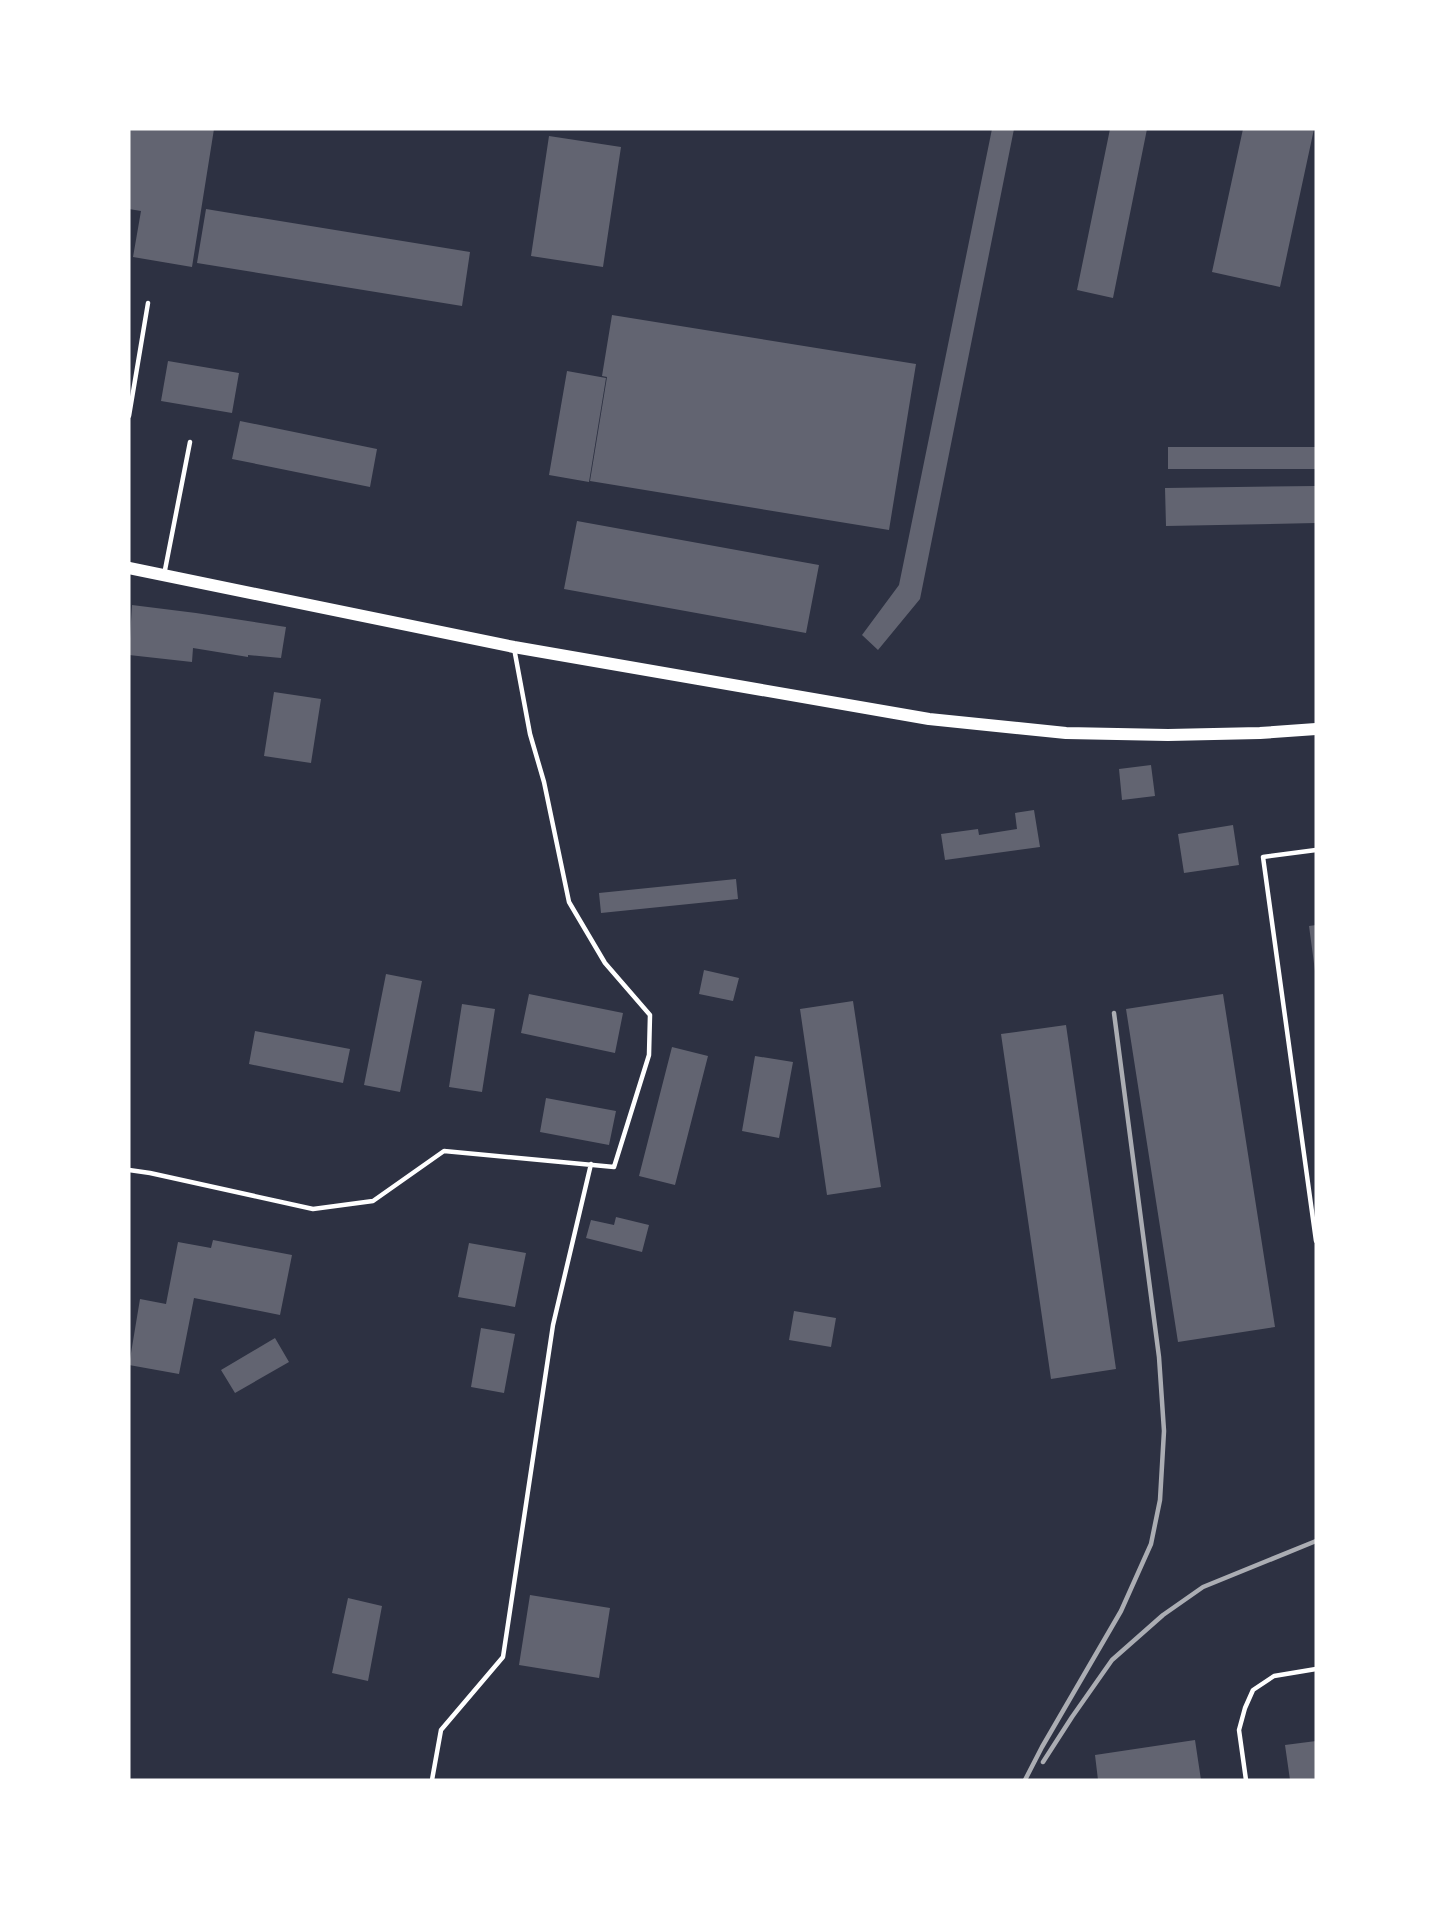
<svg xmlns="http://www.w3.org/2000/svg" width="1445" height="1909" viewBox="0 0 1445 1909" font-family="Mulish,sans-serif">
	<rect width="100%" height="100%" fill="#2d3142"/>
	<!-- building -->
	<path fill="#626471" d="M129 129H214L192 267 133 257 141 211 129 209Z
		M992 129H1014L920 599 878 650 862 635 899 585Z
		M1110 129H1147L1113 298 1077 290Z
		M1243 129H1314L1280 287 1212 272Z
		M549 136 621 147 603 267 531 256Z
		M206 209 470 252 462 306 197 263Z
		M612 315 916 364 889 530 590 481 607 377 602 376Z
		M168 361 239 373 232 413 161 401Z
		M567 371 606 378 589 482 549 475Z
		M240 421 377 449 370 487 232 459Z
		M1168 447H1316V469H1168Z
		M1316 486V523L1166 526 1165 488Z
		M577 521 819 565 806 633 564 589Z
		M132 605 196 613 286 627 281 658 248 655V657L193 648 192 662 129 655Z
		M274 692 321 699 311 763 264 756Z
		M1151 765 1155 796 1122 800 1119 769Z
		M1034 810 1040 847 945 860 941 834 978 829 979 835 1017 829 1015 813Z
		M1233 825 1239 865 1184 873 1178 834Z
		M736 879 738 899 601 913 599 893Z
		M1316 925V971H1315L1309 926Z
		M704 970 739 978 733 1001 699 994Z
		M386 974 422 981 400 1092 364 1085Z
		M529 994 623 1013 615 1053 521 1033Z
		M1223 994 1275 1327 1178 1342 1126 1009Z
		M853 1001 881 1187 827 1195 800 1009Z
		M462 1004 495 1009 482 1092 449 1087Z
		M1066 1025 1116 1369 1051 1379 1001 1034Z
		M255 1031 350 1049 343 1083 249 1064Z
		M672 1047 708 1056 675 1185 639 1176Z
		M755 1056 793 1062 779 1138 742 1131Z
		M546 1098 616 1111 609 1145 540 1132Z
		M616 1217 649 1225 642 1252 586 1238 591 1220 614 1225Z
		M213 1240 292 1255 280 1315 194 1298 179 1374 129 1365 140 1299 166 1304 178 1242 211 1248Z
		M469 1243 526 1253 515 1307 458 1297Z
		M794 1311 836 1318 831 1347 789 1340Z
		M481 1328 515 1334 504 1393 471 1387Z
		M275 1338 289 1362 235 1393 221 1370Z
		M530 1595 610 1608 599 1678 519 1665Z
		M348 1598 382 1606 368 1681 332 1673Z
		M1195 1740 1201 1780H1098L1095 1755Z
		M1316 1741V1780H1290L1285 1745Z"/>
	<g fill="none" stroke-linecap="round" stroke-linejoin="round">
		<!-- service -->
		<path stroke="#fff" stroke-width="4.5" d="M129 416 148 303
			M164 575 190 442
			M1316 850 1263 857 1316 1241
			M129 1170 150 1173 313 1209 373 1201 444 1151 614 1167 649 1055 650 1015 605 963 569 902 544 782 530 734 514 648
			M432 1780 441 1730 503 1657 553 1325 591 1164
			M1246 1780 1239 1730 1245 1708 1253 1690 1274 1676 1316 1669"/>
		<!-- secondary -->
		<path stroke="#fff" stroke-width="12" d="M129 568 514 647 929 719 1066 733 1168 735 1260 733 1316 729"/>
		<!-- rail -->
		<path stroke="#abadb3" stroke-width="4.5" d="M1043 1762 1072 1717 1112 1660 1163 1615 1203 1587 1316 1541
			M1025 1780 1042 1747 1121 1611 1151 1544 1160 1500 1164 1431 1159 1357 1114 1013"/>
	</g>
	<!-- border -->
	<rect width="1445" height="1909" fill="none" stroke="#ffffff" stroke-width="261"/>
</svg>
